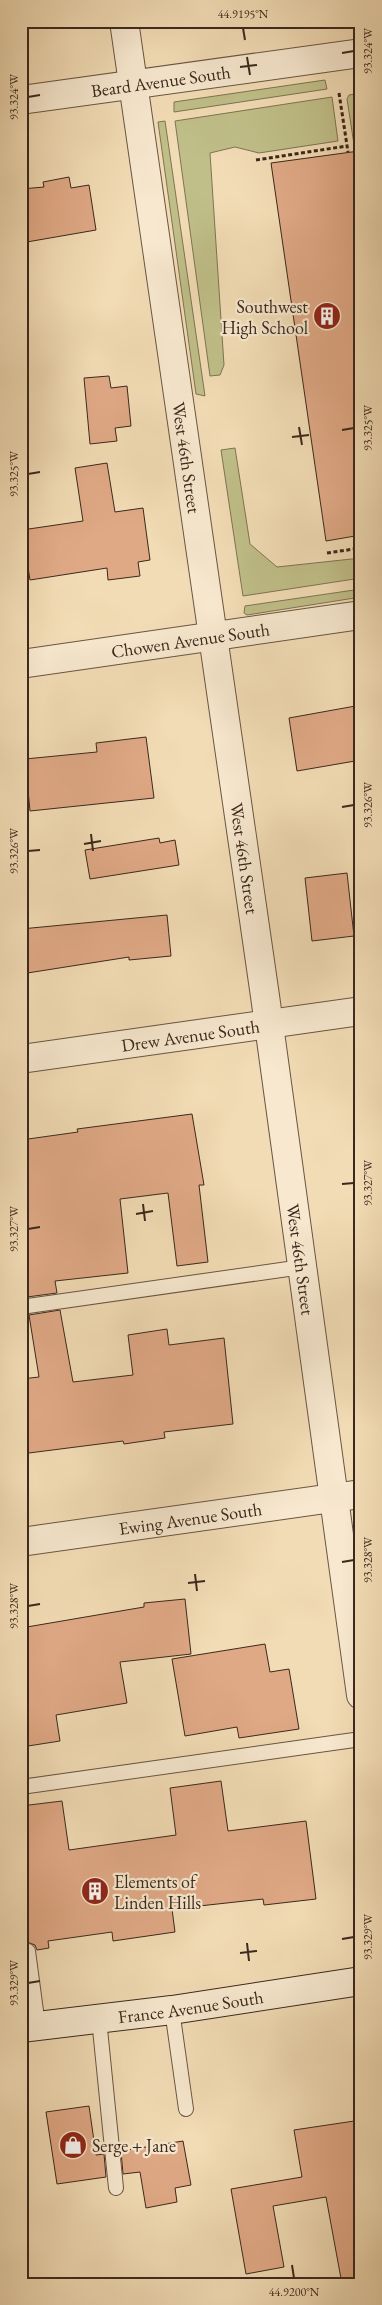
<svg xmlns="http://www.w3.org/2000/svg" width="382" height="2305" viewBox="0 0 382 2305" font-family="'EB Garamond',serif">
	<rect width="100%" height="100%" fill="#f2dcb5"/>
	<filter id="stains"><feTurbulence type="fractalNoise" baseFrequency=".004" numOctaves="4"/><feColorMatrix values="0 0 0 0 .2 0 0 0 0 .09 0 0 0 0 .02 0 0 0 .5 -.17"/></filter>
	<radialGradient id="worn" r=".72"><stop offset=".6" stop-color="#630" stop-opacity="0"/><stop offset="1" stop-color="#630" stop-opacity=".3"/></radialGradient>
	<!-- green -->
	<path fill="#c0bf89" stroke="#7e7453" d="M325 80 327 89 174 112V102Z
		M361 93V165L359 151H355L347 99 349 95Z
		M332 97 338 141 259 153 235 147 210 153 224 365 220 375 210 376 175 121Z
		M165 121 205 396 196 394 158 122Z
		M235 448 250 544 277 567 361 558V578L243 596 221 450Z
		M361 589V597L247 615 244 613 245 606Z"/>
	<!-- building -->
	<path fill="#e0a986" stroke="#3b281d" d="M359 151 361 165V535L326 541 271 163Z
		M69 177 71 188 89 185 96 230 21 243V189L44 187 43 182Z
		M109 376 111 388 127 386 131 426 115 428 117 441 90 444 84 378Z
		M107 463 115 512 143 508 150 560 138 562 140 576 108 580 107 568 30 580 22 530 83 521 75 468Z
		M361 705V760L297 771 289 718Z
		M146 737 154 798 30 811 25 759 97 752 96 743Z
		M159 838 160 843 175 840 179 865 90 879 85 850Z
		M347 873 354 936 312 941 305 878Z
		M167 915 171 956 129 960V957L21 974V929Z
		M192 1114 204 1185H199L208 1262 177 1266 168 1193 120 1199 128 1273 55 1281 57 1293 27 1297 21 1251V1140L78 1132 77 1129Z
		M60 1310 73 1382 133 1375 128 1335 167 1329 169 1345 224 1338 233 1424 164 1432 165 1438 124 1444 123 1441 21 1454V1379L39 1377 29 1315Z
		M185 1599 191 1654 120 1662 127 1703 56 1715 60 1741 28 1746 21 1702V1628L144 1607V1603Z
		M265 1644 270 1672 289 1669 299 1729 239 1738 237 1727 185 1736 172 1659Z
		M221 1781 228 1831 306 1821 316 1899 264 1905 263 1899 172 1909 175 1932 113 1941 112 1932 48 1941 49 1948 37 1950 35 1945 27 1942 21 1946V1806L62 1801 69 1850 176 1835 170 1788Z
		M89 2106 96 2155 104 2154 106 2177 57 2184 46 2112Z
		M361 2120V2284H342L326 2197 273 2206 284 2267 246 2274 231 2189 302 2177 294 2130Z
		M183 2141 191 2185 175 2188 177 2202 146 2208 140 2172 123 2174 121 2151Z"/>
	<g fill="none" stroke-linecap="round" stroke-linejoin="round">
		<!-- service casing -->
		<g stroke="#695543" stroke-width="16">
			<path id="service" d="M21 1307 302 1267
				M21 1787 361 1739
				M28 1951 38 2026
				M172 2010 186 2109
				M99 2019 116 2188"/>
		</g>
		<!-- minor casing -->
		<g stroke="#695543" stroke-width="30">
			<g id="minor">
				<path id="s1" d="M124 21 265 996 361 1695"/>
				<path id="s2" d="M21 100 361 53"/>
				<path id="s3" d="M21 664 361 615"/>
				<path id="s4" d="M21 1059 361 1011"/>
				<path id="s5" d="M21 1542 361 1494"/>
			</g>
		</g>
		<!-- secondary casing -->
		<g stroke="#3b281d" stroke-width="30">
			<g id="secondary">
				<path id="s6" d="M21 2028 172 2010 361 1981"/>
			</g>
		</g>
		<!-- path -->
		<path stroke="#3b281d" stroke-width="3" stroke-dasharray="4 2.5" stroke-linecap="butt" d="M339 93 348 152
			M256 160 347 146
			M327 553 361 548"/>
		<!-- service -->
		<use href="#service" stroke="#f7e8cf" stroke-width="14"/>
		<!-- minor -->
		<use href="#minor" stroke="#f7e8cf" stroke-width="28"/>
		<!-- secondary -->
		<use href="#secondary" stroke="#f7e8cf" stroke-width="28"/>
	</g>
	<!-- ticks -->
	<path fill="none" stroke="#3b281d" stroke-width="2" d="M243 28 245 40M342 53 354 51M247 57 250 75M240 67 257 65M28 97 40 95M299 427 302 445M342 430 354 428M292 437 309 435M28 474 40 472M342 807 354 805M91 834 93 851M84 844 101 841M28 851 40 850M342 1184 354 1183M143 1204 145 1221M136 1214 153 1211M28 1229 40 1227M342 1562 354 1560M195 1574 197 1591M188 1583 205 1581M28 1606 40 1604M342 1939 354 1937M247 1943 249 1961M240 1953 257 1951M28 1983 40 1981M292 2265 294 2278"/>
	<!-- icons -->
	<defs>
		<g id="building-disc" transform="scale(1.4375)"><circle r="9.5" fill="#8f2418" stroke="#f7e8cf"/><path d="M-4-6H4V6H1V3H-1V6H-4ZM-2.5-4.3h1.7v1.8h-1.7ZM.8-4.3h1.7v1.8H.8ZM-2.5-1h1.7V.8h-1.7ZM.8-1h1.7V.8H.8Z" fill="#fff"/></g>
		<g id="shop-disc" transform="scale(1.4375)"><circle r="9.5" fill="#8f2418" stroke="#f7e8cf"/><path d="M-5-2.5h2.3a2.7 3.5 0 0 1 5.4 0H5L5.5 6h-11ZM-1.5-2.5h3a1.5 2.3 0 0 0-3 0Z" fill="#fff"/></g>
	</defs>
	<g fill-rule="evenodd">
		<use href="#building-disc" x="327" y="316"/>
		<use href="#building-disc" x="95" y="1891"/>
		<use href="#shop-disc" x="73" y="2145"/>
	</g>
	<g text-anchor="middle" dominant-baseline="central" stroke-width="4.5" stroke-linejoin="round" paint-order="stroke">
		<!-- street labels -->
		<g font-size="18" fill="#3b281d" stroke="#f7e8cf">
			<text stroke="none"><textPath href="#s2" startOffset="141">Beard Avenue South</textPath></text>
			<text stroke="none"><textPath href="#s1" startOffset="441">West 46th Street</textPath></text>
			<text stroke="none"><textPath href="#s3" startOffset="171">Chowen Avenue South</textPath></text>
			<text stroke="none"><textPath href="#s1" startOffset="846">West 46th Street</textPath></text>
			<text stroke="none"><textPath href="#s4" startOffset="171">Drew Avenue South</textPath></text>
			<text stroke="none"><textPath href="#s1" startOffset="1251">West 46th Street</textPath></text>
			<text stroke="none"><textPath href="#s5" startOffset="171">Ewing Avenue South</textPath></text>
			<text stroke="none"><textPath href="#s6" startOffset="171">France Avenue South</textPath></text>
		</g>
		<!-- poi labels -->
		<g font-size="18" fill="#3b281d" stroke="#f7e8cf" text-anchor="start">
			<text x="308" y="306" text-anchor="end">Southwest<tspan x="308" dy="21">High School</tspan></text>
			<text x="114" y="1881">Elements of<tspan x="114" dy="21">Linden Hills</tspan></text>
			<text x="92" y="2145">Serge + Jane</text>
		</g>
	</g>
	<!-- margin -->
	<rect width="382" height="2305" fill="none" stroke="#f2dcb5" stroke-width="55"/>
	<rect x="28" y="28" width="326" height="2250" fill="none" stroke="#3b281d" stroke-width="2"/>
	<g font-size="12" text-anchor="middle" fill="#3b281d">
		<text x="243" y="18">44.9195°N</text>
		<text transform="translate(368 51) rotate(-90)" y="4">93.324°W</text>
		<text transform="translate(14 97) rotate(-90)" y="4">93.324°W</text>
		<text transform="translate(368 428) rotate(-90)" y="4">93.325°W</text>
		<text transform="translate(14 474) rotate(-90)" y="4">93.325°W</text>
		<text transform="translate(368 805) rotate(-90)" y="4">93.326°W</text>
		<text transform="translate(14 851) rotate(-90)" y="4">93.326°W</text>
		<text transform="translate(368 1183) rotate(-90)" y="4">93.327°W</text>
		<text transform="translate(14 1229) rotate(-90)" y="4">93.327°W</text>
		<text transform="translate(368 1560) rotate(-90)" y="4">93.328°W</text>
		<text transform="translate(14 1606) rotate(-90)" y="4">93.328°W</text>
		<text transform="translate(368 1937) rotate(-90)" y="4">93.329°W</text>
		<text transform="translate(14 1983) rotate(-90)" y="4">93.329°W</text>
		<text x="294" y="2296">44.9200°N</text>
	</g>
	<rect width="100%" height="100%" filter="url(#stains)"/>
	<rect width="100%" height="100%" fill="url(#worn)"/>
</svg>
